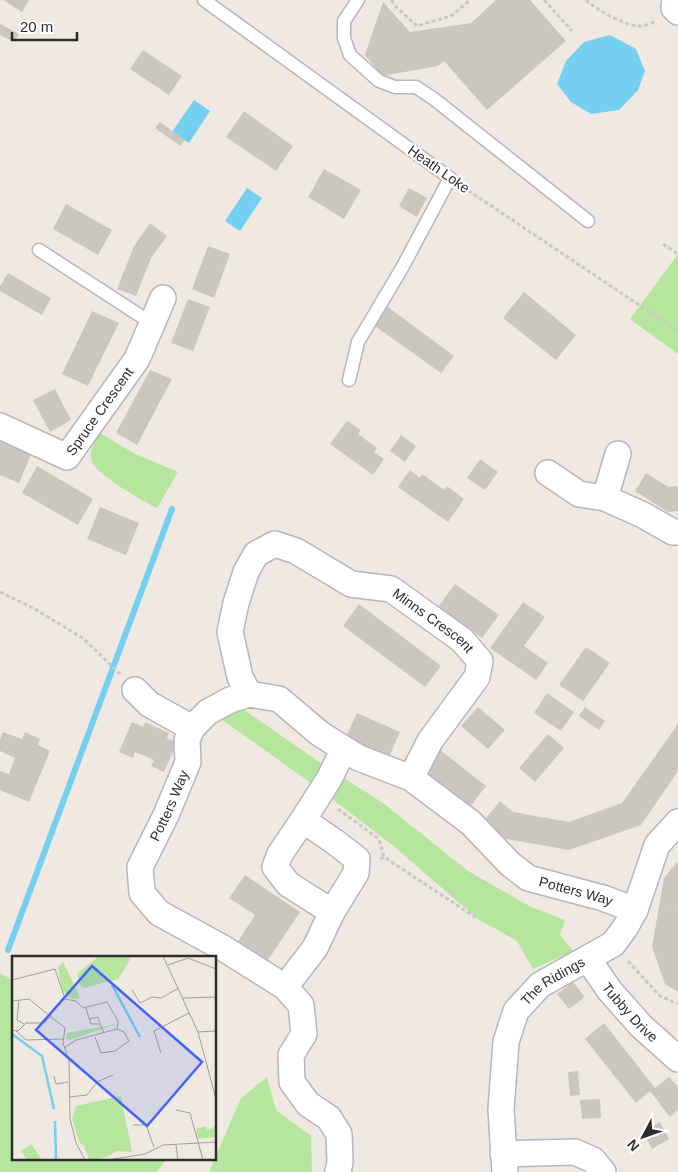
<svg xmlns="http://www.w3.org/2000/svg" width="678" height="1172" viewBox="0 0 678 1172" font-family="Helvetica,sans-serif">
	<rect width="100%" height="100%" fill="#efe9e1"/>
	<!-- green -->
	<path fill="#b6e59e" d="M678 254V354L630 319Z
		M100 433 135 454 178 472 157 508C144 502 93 473 91 459 89 449 96 442 100 433Z
		M237 705 325 766 383 803 468 871 531 907 565 920 560 935 573 951 533 969 517 941 478 919 391 844 315 786 217 716Z
		M0 973 14 981V1158H167L157 1172H0Z
		M267 1077 276 1110 311 1136 312 1172H209L241 1098Z"/>
	<!-- water -->
	<path fill="#75cff0" d="M610 35 636 49 645 71 638 90 619 110 591 114 571 102 557 84 566 61 584 42Z
		M194 100 210 111 189 143 172 132Z
		M247 188 262 198 240 231 225 221Z"/>
	<g fill="none" stroke-linecap="round" stroke-linejoin="round">
		<!-- stream -->
		<path stroke="#75cff0" stroke-width="6" d="M8 950 172 509"/>
	</g>
	<!-- building -->
	<path fill="#cbc7bf" d="M3 0H29L22 12Z
		M496 0H530L566 41 487 110 444 61 438 66 382 76 365 55 383 2 410 32 471 23Z
		M0 24 19 34 14 42 0 35Z
		M143 50 182 76 169 95 130 69Z
		M244 111 293 146 276 171 226 137Z
		M160 122 185 140 180 146 155 128Z
		M324 169 361 190 344 219 308 197Z
		M409 188 427 198 417 217 399 206Z
		M66 204 112 230 98 255 53 229Z
		M150 223 167 236 151 258 136 296 117 289 134 246Z
		M208 246 230 254 214 298 192 289Z
		M8 273 51 298 42 315 0 291V286Z
		M524 292 576 335 556 360 503 318Z
		M188 299 210 307 193 351 171 343Z
		M388 307 454 356 441 373 375 326Z
		M92 311 119 323 88 386 62 374Z
		M150 370 172 379 137 445 116 433Z
		M55 389 71 420 50 432 33 400Z
		M347 421 361 430 358 434 377 448 374 452 384 459 373 475 330 444Z
		M401 435 416 446 405 462 390 451Z
		M0 439 32 452 19 483 0 475Z
		M480 459 498 472 485 490 467 478Z
		M37 466 93 499 78 525 22 493Z
		M410 470 420 478 422 474 444 490 447 486 464 499 448 522 398 487Z
		M646 473 668 487 678 486V511L668 512 635 491Z
		M100 507 139 523 126 555 87 539Z
		M455 584 499 615 482 638 438 607Z
		M523 602 545 617 524 646 548 663 536 680 490 648Z
		M359 604 441 666 425 687 343 626Z
		M586 647 610 663 583 701 559 685Z
		M547 693 574 712 561 731 534 713Z
		M478 707 505 730 488 749 461 726Z
		M585 707 605 721 599 730 579 716Z
		M357 713 400 732 388 759 345 739Z
		M132 722 143 727 145 722 169 733 167 738 177 743 164 772 151 766 154 760 145 756 135 752 133 758 119 752Z
		M678 724V771L641 825 569 850 501 838 483 822 500 801 513 812 569 822 622 803Z
		M3 732 22 739 25 732 40 739 38 745 50 751 29 802 0 790V771L9 774 15 758 0 751V740Z
		M548 734 564 748 535 782 519 768Z
		M439 749 486 786 469 808 422 771Z
		M678 861V992L665 984 652 947 664 878Z
		M245 875 300 912 264 966 235 946 255 915 229 898Z
		M573 982 585 997 569 1009 557 994Z
		M604 1023 655 1088 669 1077 678 1087V1110L670 1117 650 1091 636 1103 585 1039Z
		M578 1071 580 1095 570 1096 568 1072Z
		M600 1099 601 1118 582 1119 580 1100Z
		M660 1122 669 1139 652 1149 643 1131Z"/>
	<g fill="none" stroke-linecap="round" stroke-linejoin="round">
		<!-- lane casing -->
		<g stroke="#b4b7c1" stroke-width="15">
			<path id="lane" d="M204 0 450 178 402 268 358 342 349 380
				M358 0 344 21V38L350 55 379 81 395 87H416L434 99 588 221
				M39 250 153 324"/>
		</g>
		<!-- street casing -->
		<g stroke="#b4b7c1" stroke-width="28">
			<g id="street">
				<path d="M675 0 674 8 678 12"/>
				<path id="s1" d="M0 426 67 457 137 359 163 298"/>
				<path d="M548 473 579 494 605 498 643 515 673 532H678"/>
				<path d="M605 498 618 454"/>
				<path d="M135 690 149 704 192 728"/>
				<path id="s2" d="M249 694 240 677 230 632 236 603 246 572 256 554 275 544 296 551 351 584 391 589 462 640 480 661 477 677 430 741 411 778"/>
				<path d="M303 820 280 854 275 867 288 884 332 912"/>
				<path id="s3" d="M588 959 610 991 641 1026 678 1059"/>
				<path d="M285 987 315 948 332 912 356 873 357 859 335 842 303 820 329 779 344 749"/>
				<path d="M503 1154 575 1152 593 1160 603 1172"/>
				<path id="s4" d="M338 1172 340 1162 339 1134 329 1118 308 1104 292 1082 291 1055 304 1034 301 1005 285 987 223 948 159 913 142 893 140 867 166 815 188 762 187 740 192 728 208 712 230 700 249 694 279 699 319 733 344 749 359 758 411 778 471 823 509 863 528 878 603 898 635 910"/>
				<path id="s5" d="M505 1172 501 1110 506 1042 516 1011 540 985 613 944 625 928 635 910 657 845 678 822"/>
			</g>
		</g>
		<!-- path -->
		<path stroke="#c9c9c9" stroke-width="3" stroke-dasharray="4 2.5" stroke-linecap="butt" d="M392 0 393 4 417 26 451 16 470 0
			M544 0 572 31
			M586 0C597 10 625 26 640 26 645 26 651 23 655 22
			M463 187 678 331
			M663 244 678 254
			M0 592 35 609 84 639 120 674
			M338 809 379 839 384 857
			M380 859 384 857 478 919
			M659 909 678 908
			M628 961 660 996 678 1004"/>
		<!-- lane -->
		<use href="#lane" stroke="#fff" stroke-width="12"/>
		<!-- street -->
		<use href="#street" stroke="#fff" stroke-width="25"/>
	</g>
	<g text-anchor="middle" dominant-baseline="central" stroke-width="4.5" stroke-linejoin="round" paint-order="stroke">
		<!-- street labels -->
		<g font-size="14" fill="#2e2e2e" stroke="#fff">
			<text transform="translate(439 169) rotate(35)">Heath Loke</text>
			<text stroke="none"><textPath href="#s1" startOffset="130">Spruce Crescent</textPath></text>
			<text stroke="none"><textPath href="#s2" startOffset="349">Minns Crescent</textPath></text>
			<text stroke="none"><textPath href="#s4" startOffset="481">Potters Way</textPath></text>
			<text stroke="none"><textPath href="#s4" startOffset="1021">Potters Way</textPath></text>
			<text stroke="none"><textPath href="#s5" startOffset="211">The Ridings</textPath></text>
			<text stroke="none"><textPath href="#s3" startOffset="68">Tubby Drive</textPath></text>
		</g>
	</g>
	<!-- overview -->
	<g transform="translate(12 956)">
		<rect width="204" height="204" fill="#efe9e1"/>
		<path d="M87 0H118V4L106 23 72 32 68 29 65 18ZM51 6 67 39V43L58 42 50 34 46 12ZM105 68 57 84 54 82 55 77ZM109 140 120 196 104 195 95 201 77 204 72 190 67 186 60 162 64 150ZM194 170 195 174 204 170V181L185 183 184 173ZM19 188 30 204H15L9 195Z" fill="#b6e59e"/>
		<path fill="none" stroke="#75cff0" stroke-width="2.5" d="M100 29 128 81M0 78 30 100 42 153M43 165 44 204"/>
		<path fill="none" stroke="#a29e99" stroke-width="1" d="M151 0 186 76 204 143M156 9 176 2 204 13M0 24 43 13 53 43 64 45 71 52 95 46 106 65 105 73M120 34 128 47 140 41 149 42 167 32M171 42 204 41M7 44 5 64 12 68M0 45 17 43 53 72 51 87 57 104 58 163 64 187 73 204M74 52 79 68H88L92 77M77 63 86 61 88 68M0 74 6 75 14 67H32L40 59M4 75 14 84 52 83M186 76 204 75M83 81 89 97 103 95 117 85 112 76 105 73M52 92 64 84 105 73M149 97 142 75 177 57M42 120 44 128 56 126M57 141 75 139 85 126 101 119M164 154 178 157 191 204M121 169H134L142 191M164 189 166 204M96 204 133 198 151 189 204 186"/>
		<path fill="#4264fb" fill-opacity="0.15" stroke="#4264fb" stroke-width="2.5" d="M80 10 190 106 135 170 24 74Z"/>
		<rect width="204" height="204" fill="none" stroke="#2e2e2e" stroke-width="2.5"/>
	</g>
	<!-- north arrow -->
	<g transform="translate(643 1137) rotate(229)" stroke="#ffffff" stroke-width="4" paint-order="stroke">
	<path d="M0-4L9 19L0 12L-9 19Z" fill="#2e2e2e"/>
	<text y="-8" font-size="14" font-weight="bold" text-anchor="middle" fill="#2e2e2e">N</text>
	</g>
	<!-- scale -->
	<path d="M12 32v8h65v-8" fill="none" stroke="#2e2e2e" stroke-width="2.5"/>
	<text x="20" y="32" font-size="15" fill="#2e2e2e" stroke="#ffffff" stroke-width="4" paint-order="stroke">20 m</text>
</svg>
